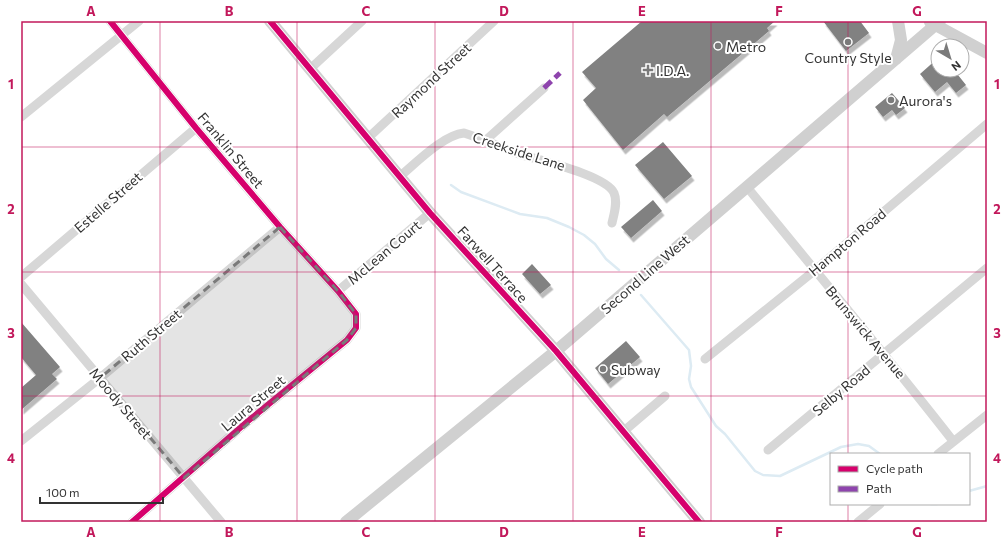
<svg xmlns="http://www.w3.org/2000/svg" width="1008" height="543" viewBox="0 0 1008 543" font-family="Commissioner,sans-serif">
	<defs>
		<filter id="shadow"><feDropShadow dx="2.5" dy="4.5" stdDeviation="0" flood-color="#0004"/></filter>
	</defs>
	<rect width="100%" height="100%" fill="#fff"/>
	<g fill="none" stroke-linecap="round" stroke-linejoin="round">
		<!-- stream -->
		<path stroke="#ddebf3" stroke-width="2.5" d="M451 185 461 192 520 214 547 218 569 227 584 235 595 244 606 259 619 270
			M641 295 689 350 691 366 689 379 691 387 716 426 725 434 755 471 763 475 780 476 841 447 858 444 869 446 880 454
			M969 491 987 486
			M931 504H937"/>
	</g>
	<!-- building -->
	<path fill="#818181" filter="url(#shadow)" d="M642 21H775L767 28 769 31 667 117 664 114 623 150 583 100 596 88 582 72Z
		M823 21H860L869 33 846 51Z
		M938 58V70H954L966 85 956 93 947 82 935 92 920 74Z
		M892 93 905 108 896 115 892 110 883 117 875 107Z
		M663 142 692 176 664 199 635 165Z
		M653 200 662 211 631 238 621 227Z
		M532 264 551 285 540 294 522 274Z
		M21 322 60 367 52 374 57 379 21 410V388L36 375 21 357Z
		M626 341 640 357 608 384 595 368Z"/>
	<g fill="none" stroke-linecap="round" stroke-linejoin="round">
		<!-- street -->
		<path stroke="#d7d7d7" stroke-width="9" d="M110 21 196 128 280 227 338 291 356 314V328L347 340 248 421 132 522
			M310 69 362 21
			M21 117 139 21
			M368 138 494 21
			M486 140 544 88
			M399 177C416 163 443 135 464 133 483 139 500 147 519 154 538 160 606 175 614 193 618 202 614 214 612 223
			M747 187C816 272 886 355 953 441
			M21 277 196 128
			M21 284 221 522
			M338 291 430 213
			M705 359 814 271 987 124
			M624 431 665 396
			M21 441 100 378 280 227
			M768 450 987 268
			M938 454 987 415
			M858 522 880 504"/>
		<!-- secondary -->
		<path stroke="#d0d0d0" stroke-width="12" d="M270 21 430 213 556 351 699 522
			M930 22 987 53
			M896 59 901 40 898 21
			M346 522 556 351 940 21"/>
		<!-- quiet -->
		<path stroke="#8e44ad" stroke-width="5" stroke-dasharray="10 5" stroke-linecap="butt" d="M544 88 560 73"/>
		<!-- cycleway casing -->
		<g stroke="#fff" stroke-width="8">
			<path id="cycleway" d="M110 21 196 128 280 227 338 291 356 314V328L347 340 248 421 132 522
				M270 21 430 213 556 351 699 522"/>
		</g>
		<!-- cycleway -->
		<use href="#cycleway" stroke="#d6006c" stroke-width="6"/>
	</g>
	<!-- marked area -->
	<path fill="#7a7a7a" fill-opacity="0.2" stroke="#7a7a7a" stroke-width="3" stroke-dasharray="8 5" stroke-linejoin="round" d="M280 227 338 291 356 314V328L347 340 184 478 100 378Z"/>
	<!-- grid -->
	<path fill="none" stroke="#c2185b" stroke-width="1" stroke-opacity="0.55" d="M160 21V522M297 21V522M435 21V522M573 21V522M711 21V522M848 21V454M21 147H987M21 272H987M21 396H987M848 504V522"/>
	<!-- markers -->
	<g fill="#7a7a7a" stroke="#fff" stroke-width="1.5">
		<circle cx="848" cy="42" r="4"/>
		<circle cx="718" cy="46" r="4"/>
		<path d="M646 64h4v4h4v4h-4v4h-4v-4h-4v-4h4z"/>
		<circle cx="891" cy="100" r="4"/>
		<circle cx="603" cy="369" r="4"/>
	</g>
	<g text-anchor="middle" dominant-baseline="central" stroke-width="4" stroke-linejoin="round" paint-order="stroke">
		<!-- poi labels -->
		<g font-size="14" fill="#333" stroke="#fff" text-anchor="start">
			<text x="726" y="46">Metro</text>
			<text x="848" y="57" text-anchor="middle">Country Style</text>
			<text x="656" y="70">I.D.A.</text>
			<text x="899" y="100">Aurora's</text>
			<text x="611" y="369">Subway</text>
		</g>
		<!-- street labels -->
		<g font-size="14" fill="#333" stroke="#fff">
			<text transform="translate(431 80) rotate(-43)">Raymond Street</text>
			<text transform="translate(231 150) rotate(50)">Franklin Street</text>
			<text transform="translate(519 151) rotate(18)">Creekside Lane</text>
			<text transform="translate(108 202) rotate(-41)">Estelle Street</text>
			<text transform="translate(847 242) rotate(-40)">Hampton Road</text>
			<text transform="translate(384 252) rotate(-40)">McLean Court</text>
			<text transform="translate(493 264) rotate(48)">Farwell Terrace</text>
			<text transform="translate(645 274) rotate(-41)">Second Line West</text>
			<text transform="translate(866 332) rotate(50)">Brunswick Avenue</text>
			<text transform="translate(151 335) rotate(-40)">Ruth Street</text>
			<text transform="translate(841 390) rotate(-40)">Selby Road</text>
			<text transform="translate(121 403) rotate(50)">Moody Street</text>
			<text transform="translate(253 403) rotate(-40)">Laura Street</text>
		</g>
	</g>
	<!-- border -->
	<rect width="1008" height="543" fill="none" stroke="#ffffff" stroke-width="44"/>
	<!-- legend -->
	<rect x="830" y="453" width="140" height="52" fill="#ffffff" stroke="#adadad"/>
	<rect x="838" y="466" width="20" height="6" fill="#d6006c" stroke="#adadad"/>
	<text x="866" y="473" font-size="12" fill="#333333">Cycle path</text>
	<rect x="838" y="486" width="20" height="6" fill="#8e44ad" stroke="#adadad"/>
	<text x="866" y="493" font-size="12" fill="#333333">Path</text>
	<!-- north arrow -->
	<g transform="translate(950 58) rotate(142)"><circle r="19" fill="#ffffff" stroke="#adadad"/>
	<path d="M0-3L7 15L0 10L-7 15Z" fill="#7a7a7a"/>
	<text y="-6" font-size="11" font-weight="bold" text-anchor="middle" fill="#333333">N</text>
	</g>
	<!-- scale -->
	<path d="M40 497v6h123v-6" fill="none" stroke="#333333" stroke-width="2"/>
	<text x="46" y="497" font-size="12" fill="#333333" stroke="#ffffff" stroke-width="3" paint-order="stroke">100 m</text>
	<rect x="22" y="22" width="964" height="499" fill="none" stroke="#c2185b" stroke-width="1.5"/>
	<g font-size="13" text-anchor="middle" font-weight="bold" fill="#c2185b">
		<text x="91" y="16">A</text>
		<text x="229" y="16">B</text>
		<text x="366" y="16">C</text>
		<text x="504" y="16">D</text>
		<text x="642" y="16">E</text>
		<text x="779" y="16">F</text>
		<text x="917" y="16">G</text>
		<text x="11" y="89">1</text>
		<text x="997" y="89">1</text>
		<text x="11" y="214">2</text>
		<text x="997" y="214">2</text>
		<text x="11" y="338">3</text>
		<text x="997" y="338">3</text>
		<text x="11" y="463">4</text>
		<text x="997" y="463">4</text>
		<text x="91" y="537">A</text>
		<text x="229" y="537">B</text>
		<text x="366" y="537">C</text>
		<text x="504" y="537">D</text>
		<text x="642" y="537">E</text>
		<text x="779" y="537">F</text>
		<text x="917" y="537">G</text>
	</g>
</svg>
